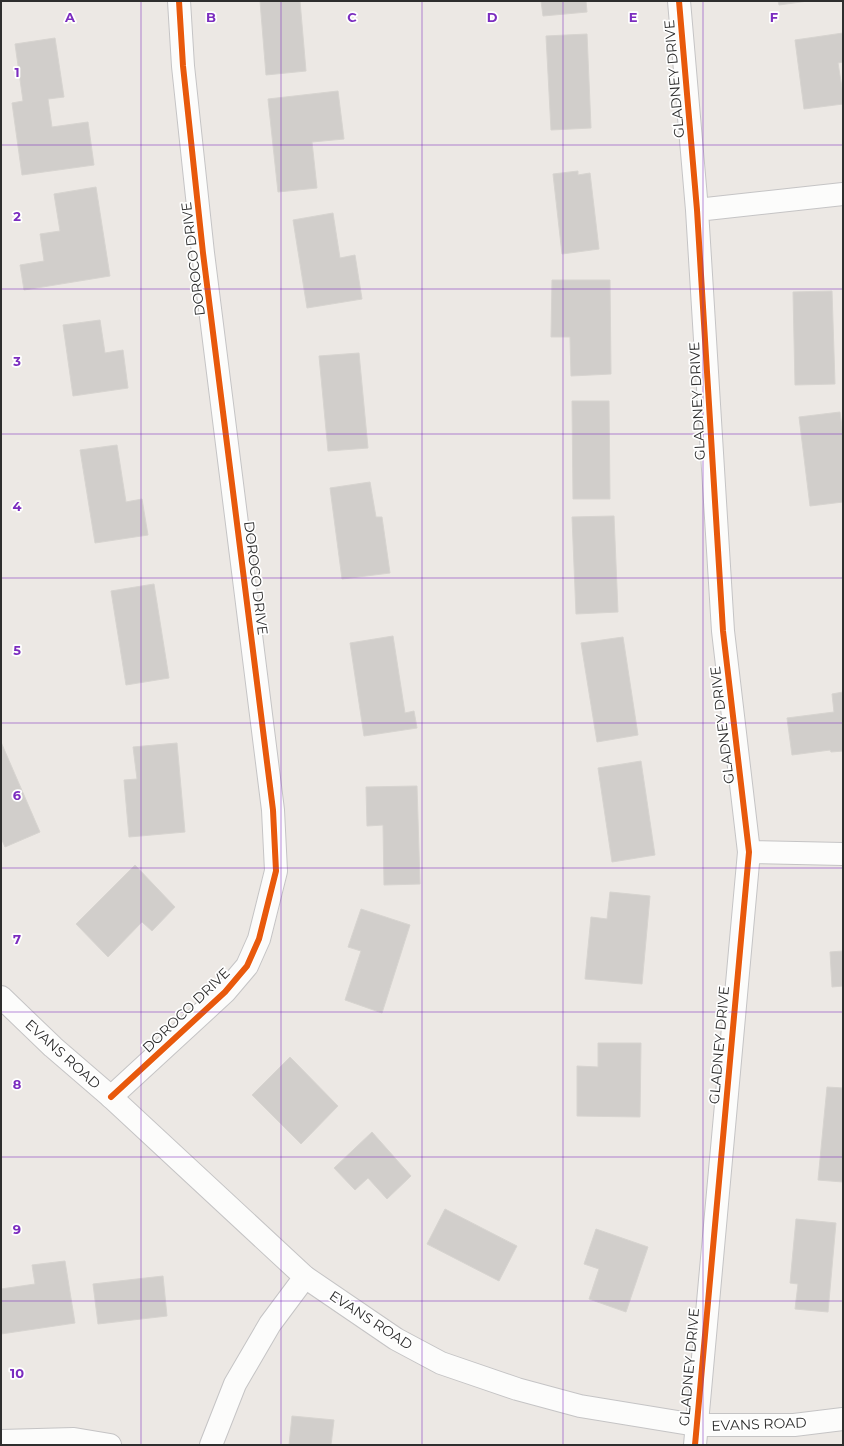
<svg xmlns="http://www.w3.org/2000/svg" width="844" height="1446" viewBox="0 0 844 1446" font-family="Montserrat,sans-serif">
	<rect width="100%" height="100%" fill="#ece8e4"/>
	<!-- building -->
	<path fill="#d1cecb" stroke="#d7d4d0" d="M260 1H300L306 71 266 75Z
		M541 1H586L587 12 543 16Z
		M778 1H808L779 5Z
		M843 33V62L838 63 843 94V104L804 109 795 40Z
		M587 34 591 128 551 130 546 36Z
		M55 38 64 97 48 99 52 127 88 122 94 165 22 175 12 103 23 101 15 44Z
		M338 91 344 139 312 142 317 188 278 192 268 99Z
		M578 171V175L590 173 599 249 562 254 553 174Z
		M96 187 110 276 24 290 20 265 44 261 40 234 60 231 54 194Z
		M333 213 340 258 355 255 362 299 307 308 293 220Z
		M552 280H610L611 374 571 376 570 337H551Z
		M832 291 835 384 795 385 793 292Z
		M100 320 105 353 123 350 128 388 73 396 63 325Z
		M359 353 368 448 328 451 319 356Z
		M572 401H609L610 499H573Z
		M840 412 843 434V502L810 506 799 417Z
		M117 445 126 502 142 499 148 535 95 543 80 450Z
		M370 482 376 517H382L390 573 342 579 330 488Z
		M614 516 618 612 576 614 572 517Z
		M154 584 169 678 126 685 111 591Z
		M393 636 405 713 414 711 417 728 364 736 350 643Z
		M623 637 638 735 597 742 581 643Z
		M843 692V751L831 752 830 750 792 755 787 718 834 712 832 694Z
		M1 742 40 832 5 847 1 838Z
		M177 743 185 832 129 837 124 780 137 779 133 747Z
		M641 761 655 855 612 862 598 768Z
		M417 786 420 884 384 885 383 825 367 826 366 787Z
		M135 865 175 907 152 931 142 922 108 957 76 924Z
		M610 892 650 896 642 984 585 979 591 917 607 919Z
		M361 909 410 925 382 1013 345 1000 361 951 348 947Z
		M843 951V986L832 987 830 952Z
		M598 1043H641L640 1117 577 1116V1066L598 1067Z
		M290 1057 338 1106 301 1144 252 1095Z
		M827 1087 843 1088V1182L818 1180Z
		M372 1132 411 1176 387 1199 368 1178 355 1190 334 1168Z
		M445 1209 517 1246 499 1281 427 1244Z
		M796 1219 836 1223 828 1312 795 1309 798 1284 790 1283Z
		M596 1229 648 1247 626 1312 589 1299 599 1269 584 1264Z
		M65 1261 75 1323 1 1334V1289L35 1284 32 1265Z
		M163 1276 167 1316 98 1324 93 1284Z
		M292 1416 334 1420 331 1445H289Z"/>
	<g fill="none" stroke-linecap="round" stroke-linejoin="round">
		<!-- street casing -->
		<g stroke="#c5c4c5" stroke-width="24">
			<path id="street" d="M679 1 697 210 723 631 749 852 695 1445
				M697 210 843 194
				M749 852 843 854
				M111 1097 225 992 247 966 259 939 276 871 273 810 203 253 183 66 179 1
				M1 1441 74 1439 110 1445
				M211 1445 235 1384 270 1324 305 1277"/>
		</g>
		<!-- secondary casing -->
		<g stroke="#c5c4c5" stroke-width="24">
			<path id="secondary" d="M1 997 53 1047 111 1097 305 1277 396 1339 441 1363 517 1389 580 1406 696 1425H794L843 1419"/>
		</g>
		<!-- street -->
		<use href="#street" stroke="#fcfcfb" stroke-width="22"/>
		<!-- secondary -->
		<use href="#secondary" stroke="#fcfcfb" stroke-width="22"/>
		<!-- cycleway casing -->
		<g stroke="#fff" stroke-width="8">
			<path id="cycleway" d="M679 1 697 210 723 631 749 852 695 1445
				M111 1097 225 992 247 966 259 939 276 871 273 810 203 253 183 66 179 1"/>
		</g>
		<!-- cycleway -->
		<use href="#cycleway" stroke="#e8590c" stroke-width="6"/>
	</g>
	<!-- grid -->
	<path fill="none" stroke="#7b2cbf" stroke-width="1" stroke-opacity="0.55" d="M141 1V1445M281 1V1445M422 1V1445M563 1V1445M703 1V1445M1 145H843M1 289H843M1 434H843M1 578H843M1 723H843M1 868H843M1 1012H843M1 1157H843M1 1301H843"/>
	<g text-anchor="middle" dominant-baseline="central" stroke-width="3.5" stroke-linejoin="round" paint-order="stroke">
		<!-- street labels -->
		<g font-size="14" fill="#2e2e2e" stroke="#fff">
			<text transform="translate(674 79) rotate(-95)">GLADNEY DRIVE</text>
			<text transform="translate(193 259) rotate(-97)">DOROCO DRIVE</text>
			<text transform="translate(697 401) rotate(-93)">GLADNEY DRIVE</text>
			<text transform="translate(256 578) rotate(83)">DOROCO DRIVE</text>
			<text transform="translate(722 725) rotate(-97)">GLADNEY DRIVE</text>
			<text transform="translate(186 1010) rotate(-44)">DOROCO DRIVE</text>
			<text transform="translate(719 1045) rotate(-85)">GLADNEY DRIVE</text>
			<text transform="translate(63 1054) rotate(42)">EVANS ROAD</text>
			<text transform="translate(371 1320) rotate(33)">EVANS ROAD</text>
			<text transform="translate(689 1367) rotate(-85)">GLADNEY DRIVE</text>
			<text transform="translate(759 1424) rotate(-2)">EVANS ROAD</text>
		</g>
	</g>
	<g font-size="13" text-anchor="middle" font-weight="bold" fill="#7b2cbf" stroke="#fff" stroke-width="3.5" stroke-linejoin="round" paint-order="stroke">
		<text x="70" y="22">A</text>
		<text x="211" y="22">B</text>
		<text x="352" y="22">C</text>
		<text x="492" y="22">D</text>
		<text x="633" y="22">E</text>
		<text x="774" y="22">F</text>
		<text x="17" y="77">1</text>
		<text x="17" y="221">2</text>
		<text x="17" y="366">3</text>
		<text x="17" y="511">4</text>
		<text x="17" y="655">5</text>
		<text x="17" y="800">6</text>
		<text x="17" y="944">7</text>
		<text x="17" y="1089">8</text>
		<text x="17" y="1234">9</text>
		<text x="17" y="1378">10</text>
	</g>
	<!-- border -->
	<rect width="844" height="1446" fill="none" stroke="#2e2e2e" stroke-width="4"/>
</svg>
